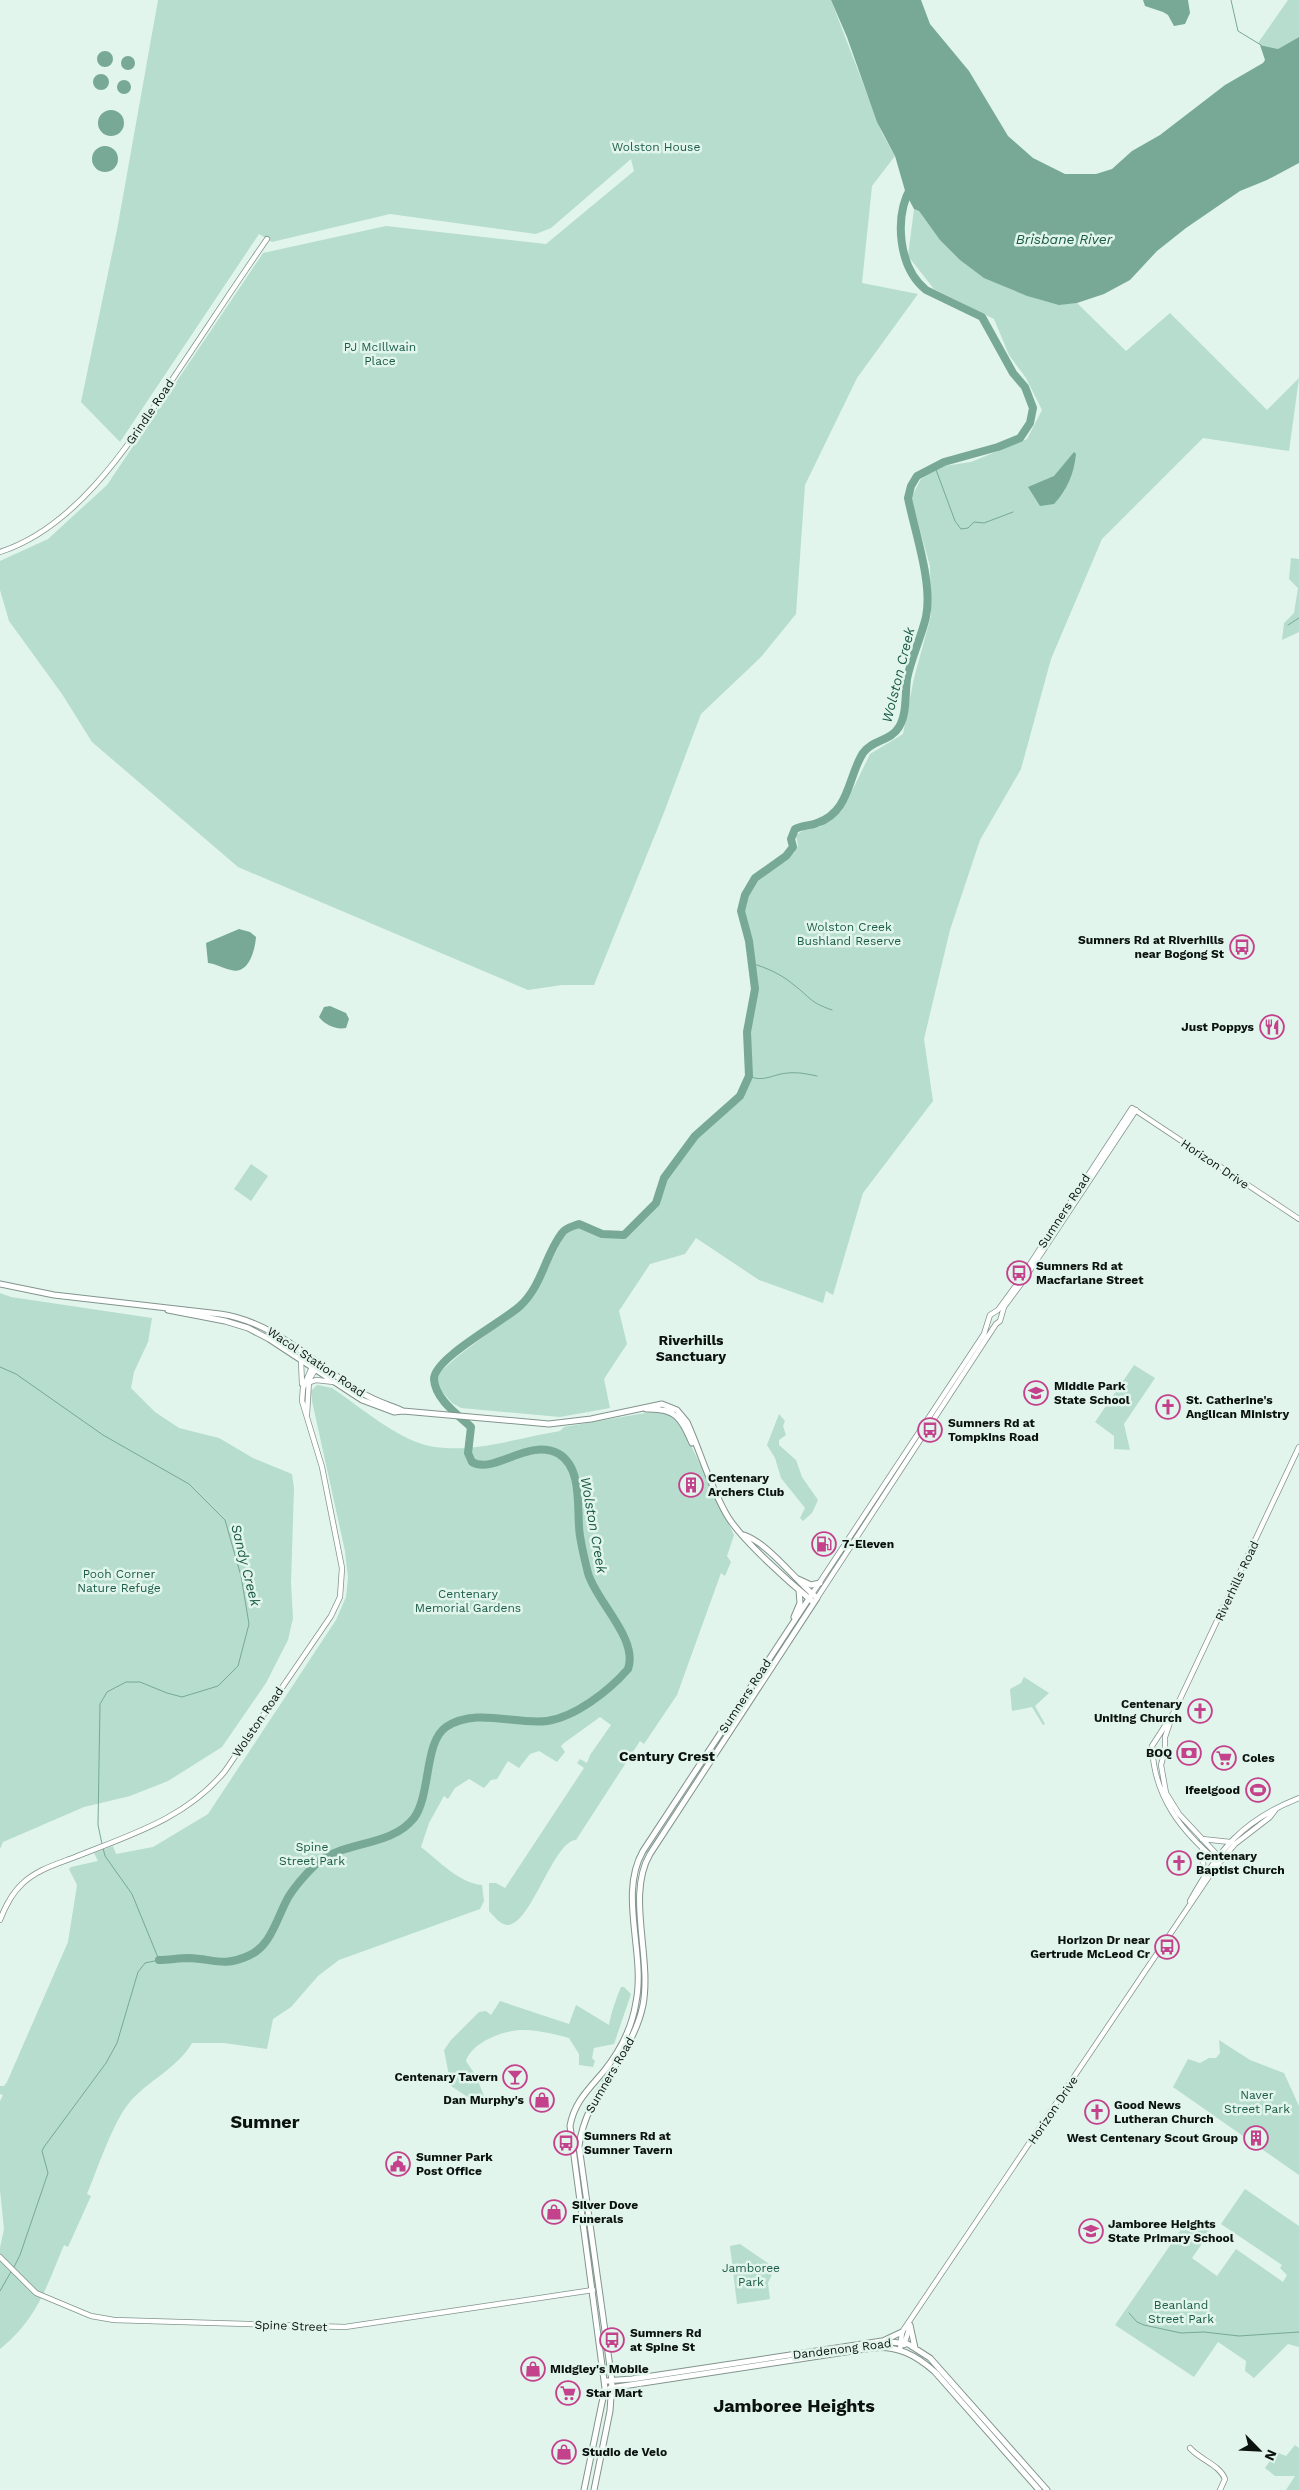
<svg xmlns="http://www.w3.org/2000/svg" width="1299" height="2490" viewBox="0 0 1299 2490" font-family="'Work Sans',sans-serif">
	<rect width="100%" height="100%" fill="#e1f5ed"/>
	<!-- green -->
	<path fill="#b6ddcd" d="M158 0H831L882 133 895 156 872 186 862 283 918 294 857 378 805 485 796 614 761 657 701 714 663 815 594 985H562L528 990 238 867 92 742 62 694 9 621 0 590V561L48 539 107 485 263 253 386 226 546 244 634 171 631 159 551 228 536 234 390 214 272 242 259 234 120 442 81 402 117 230Z
		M1288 0H1299V37L1278 49 1260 45 1258 43Z
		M914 209 919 211C947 251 971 273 1017 292 1037 300 1056 305 1077 303L1126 351 1170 313 1267 410 1299 378 1289 451 1203 438 1102 539 1051 659 1021 769 980 840 950 930 924 1039 933 1101 863 1193 833 1295 826 1291 823 1303 759 1280 696 1238 685 1254 650 1264 619 1311 627 1344 604 1379 610 1408 560 1417 461 1408 452 1403 439 1388 437 1380 440 1372 458 1356 523 1307 535 1293 565 1234 579 1227 603 1236 627 1237 659 1204 666 1179 698 1138 743 1098 752 1075 750 1031 757 989 751 941 744 912 748 896 756 880 794 853 798 846 796 835 807 828 820 827 833 815 853 789 870 754 903 734 914 678 931 616 930 566 911 498 921 479 944 466 971 462 1027 439 1042 410 1026 378 1009 355 994 319 934 289 908 256Z
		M1291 558 1299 559V632L1282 640 1284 623 1294 613 1298 588 1289 579Z
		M251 1164 268 1176 251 1201 234 1189Z
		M0 1293 11 1297 152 1318 148 1342 134 1372 131 1388 155 1412 179 1428 219 1438 253 1458 292 1474 294 1488 291 1583 293 1618 288 1640 266 1683 222 1747 168 1781 130 1796 84 1807 3 1842 0 1849Z
		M1134 1365 1155 1378 1124 1424 1130 1450 1114 1449V1436L1095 1422Z
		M317 1385 332 1388C357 1405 382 1426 409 1439 454 1461 514 1438 560 1431L564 1427 651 1412C669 1410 677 1417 685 1433L734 1535 727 1556 731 1562 725 1576 721 1573 677 1695 644 1744 640 1741 576 1840C553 1841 531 1926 507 1925 499 1924 494 1916 489 1911V1883H496L505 1888 584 1768 577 1763 580 1759 587 1763 590 1755 611 1725 600 1717 564 1743 561 1746 565 1752 557 1762 539 1751 530 1754 519 1768 508 1761 497 1779 491 1780 484 1788 469 1779 455 1788 448 1799 444 1796 429 1823 421 1847C439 1861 459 1883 482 1885L484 1901 480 1909 339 1960 318 1976 291 2007 273 2019 267 2049 224 2043H192C177 2069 148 2080 129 2103 112 2124 98 2168 87 2194L91 2196 68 2247 64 2245C46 2288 37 2319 0 2349V2248L4 2229 0 2190V2101L3 2095 0 2094V2086H4L7 2082 68 1942 77 1885 69 1869 71 1867 98 1861 94 1853 113 1846 116 1854 153 1847 208 1814 336 1620 346 1597 348 1578 345 1551 312 1401 311 1391Z
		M779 1414 785 1421 783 1426 786 1435 779 1440V1445L796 1460 802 1477 818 1500 812 1513 803 1521 800 1518 805 1508 781 1478 775 1458 767 1445Z
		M1024 1677 1049 1693 1035 1706 1045 1724 1043 1725 1032 1707 1012 1711 1010 1689 1021 1683Z
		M621 1987H624L631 1994 614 2044 594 2048 592 2058 595 2061 593 2067 579 2065V2054L569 2038C554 2034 539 2030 523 2030 504 2030 472 2042 466 2061L476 2076 484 2096 477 2103 451 2086 444 2050 451 2040 479 2012 486 2011 491 2015 500 2001 569 2024 576 2005 609 2025C611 2013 616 1999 621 1987Z
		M1219 2040 1250 2060 1284 2073 1299 2106V2175L1173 2087 1188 2059 1200 2063 1209 2058H1216L1220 2053Z
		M1245 2189 1299 2226V2347L1288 2344 1254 2378 1245 2371 1246 2361 1218 2342 1194 2377 1115 2325 1189 2218 1210 2232 1192 2258 1217 2276 1236 2249 1283 2282 1287 2275 1280 2268 1282 2265 1221 2224Z
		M740 2244 775 2268 768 2283 770 2299 737 2304 730 2246Z
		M1295 2445 1299 2448V2490H1286L1295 2476H1275L1265 2468 1276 2452 1286 2456Z"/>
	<!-- water -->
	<path fill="#77a996" d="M831 0H921L930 24 969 71 1008 136 1033 158 1065 174H1096L1112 169 1132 151 1160 135 1225 85 1263 63 1265 60 1260 45 1278 49 1299 37V163L1267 180 1240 191 1186 228 1157 251 1130 280 1104 294 1077 303 1059 305 1027 296 984 278 960 260 940 240 919 211 914 209 906 194 895 156 877 122 847 37Z
		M1143 0H1188L1190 13 1185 24 1174 26 1168 15 1163 12 1145 6Z
		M97 59a8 8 0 1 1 16 0a8 8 0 1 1-16 0Z
		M121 63a7 7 0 1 1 14 0a7 7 0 1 1-14 0Z
		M93 82a8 8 0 1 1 16 0a8 8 0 1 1-16 0Z
		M117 87a7 7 0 1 1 14 0a7 7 0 1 1-14 0Z
		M98 123a13 13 0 1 1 26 0a13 13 0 1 1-26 0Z
		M92 159a13 13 0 1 1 26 0a13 13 0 1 1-26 0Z
		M1074 452 1076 454C1074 474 1067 490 1054 504L1040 506 1028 487 1054 476Z
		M239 929 250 932 256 937C255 950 249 975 231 970 222 968 217 964 208 963L206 943Z
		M330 1006 346 1013 349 1019 346 1028C336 1030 325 1025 319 1017L324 1007Z"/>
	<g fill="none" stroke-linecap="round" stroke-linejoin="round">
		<!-- stream -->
		<path stroke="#77a996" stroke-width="1" d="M1231 0 1238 31 1261 45
			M935 467 955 521 961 529 968 528 974 522 984 523 1013 512
			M1288 625 1299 618
			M751 963C767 968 781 974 794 985 811 998 809 1002 832 1010
			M749 1076C763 1083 773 1074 788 1073 799 1072 807 1074 817 1076
			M0 1367 16 1374 103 1435 189 1484 225 1520 241 1576 249 1624 238 1666 218 1686 182 1697 167 1693 140 1682H126L107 1692 100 1704 98 1825 102 1844
			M14 2267 20 2255 48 2173 42 2151 44 2147 106 2063 117 2043 138 1972 145 1963 159 1960 132 1894 105 1856 103 1848
			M0 2291 12 2270
			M1129 2313 1137 2322 1144 2325 1181 2333 1204 2332 1239 2336 1299 2332"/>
		<!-- river -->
		<path stroke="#77a996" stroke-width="8" d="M159 1960C169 1960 179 1958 189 1958 214 1959 223 1967 248 1956 272 1946 277 1916 289 1896 297 1883 306 1874 316 1864 344 1840 390 1848 414 1818 431 1795 424 1742 446 1727 476 1707 515 1725 547 1721 575 1717 609 1691 628 1669 639 1639 595 1600 588 1573 585 1561 582 1549 580 1536 576 1513 584 1469 559 1454 529 1437 494 1475 472 1462L468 1453 471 1427C458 1415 435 1399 434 1379 434 1358 504 1321 520 1306 542 1286 545 1255 562 1233 565 1228 574 1226 579 1224L602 1234 624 1235 656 1203 664 1178 695 1136 740 1096 749 1076 747 1032 755 989 749 941 741 911 745 895 755 878 786 856 793 847 791 839 795 829C803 825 809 826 817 823 850 812 848 776 863 753 872 740 891 741 899 727 907 714 905 694 907 679 911 658 921 638 926 617 933 583 915 533 908 498L911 486 917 476 944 462 998 447 1020 438 1030 423 1033 408 1025 387 1013 373 982 317 926 290C898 267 894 217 911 187"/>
		<!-- tertiary casing -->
		<g stroke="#82948d" stroke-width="6">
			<path id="tertiary" d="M0 552C81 526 135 435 180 368 209 325 237 282 267 239
				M301 1361 302 1384
				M308 1383 316 1380 334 1382
				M307 1414 309 1380 319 1363
				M812 1594 984 1334 990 1315 998 1310 1017 1284 1132 1108 1299 1219
				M817 1598 996 1324 1000 1321 1004 1307 1021 1284 1136 1110
				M1172 1715 1152 1746C1154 1797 1181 1831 1219 1863
				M1202 1839 1230 1842
				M1202 1851 1204 1873
				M1222 1860 1179 1814 1166 1793 1161 1765 1165 1750V1737L1173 1714 1299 1447
				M1190 1901C1219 1849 1243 1820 1299 1798
				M0 1920C5 1907 11 1894 22 1884 36 1870 57 1864 75 1857 130 1835 187 1818 225 1771L331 1616 340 1597 342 1568 322 1467 302 1401 303 1388 315 1360
				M0 2257 36 2293 91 2316 114 2320 345 2327 593 2290
				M904 2345 910 2326
				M900 2350 902 2332 1214 1869 1235 1844 1270 1817 1276 1809
				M1190 2448C1199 2459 1220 2465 1225 2479L1220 2490"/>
		</g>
		<!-- secondary casing -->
		<g stroke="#82948d" stroke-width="7">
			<path id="secondary" d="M0 1284 54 1295 220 1314C277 1322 317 1367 364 1394 377 1402 390 1405 403 1411
				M168 1310 225 1321 248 1328 269 1339 362 1400 394 1412 403 1411 549 1424 591 1419 662 1404 677 1410 687 1422C701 1453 710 1487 728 1517 743 1541 789 1582 812 1601
				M646 1409C676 1408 680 1417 692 1443
				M798 1579 811 1585 820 1583
				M794 1617 800 1603 799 1590
				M910 2325 915 2348
				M885 2340 902 2332
				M604 2381 632 2379 882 2341 908 2344 930 2358 1047 2490
				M610 2388 872 2348C897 2345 916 2355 935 2372L1039 2490
				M584 2490 605 2388 570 2126C574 2102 589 2089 604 2071 620 2051 632 2028 636 2002 646 1954 618 1894 643 1851L812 1594
				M594 2490 610 2411 612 2381 579 2146C586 2092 632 2058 643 2005 652 1957 626 1895 650 1854L817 1598C796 1581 768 1543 744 1535"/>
		</g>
		<!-- tertiary -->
		<use href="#tertiary" stroke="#fff" stroke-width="4.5"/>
		<!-- secondary -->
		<use href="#secondary" stroke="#fff" stroke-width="5"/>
	</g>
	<!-- icons -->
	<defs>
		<g id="bus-ring" transform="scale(1.25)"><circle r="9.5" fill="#e1f5ed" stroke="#c4428b" stroke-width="1.5"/><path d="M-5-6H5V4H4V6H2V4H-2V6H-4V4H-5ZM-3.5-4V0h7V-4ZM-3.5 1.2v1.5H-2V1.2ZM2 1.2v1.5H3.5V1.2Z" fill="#c4428b"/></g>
		<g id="restaurant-ring" transform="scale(1.25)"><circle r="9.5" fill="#e1f5ed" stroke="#c4428b" stroke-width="1.5"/><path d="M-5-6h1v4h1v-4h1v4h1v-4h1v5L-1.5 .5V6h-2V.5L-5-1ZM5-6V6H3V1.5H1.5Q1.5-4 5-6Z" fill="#c4428b"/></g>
		<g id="school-ring" transform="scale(1.25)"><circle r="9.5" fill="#e1f5ed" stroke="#c4428b" stroke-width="1.5"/><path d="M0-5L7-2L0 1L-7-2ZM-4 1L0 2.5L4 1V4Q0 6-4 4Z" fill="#c4428b"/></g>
		<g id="church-ring" transform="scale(1.25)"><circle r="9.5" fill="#e1f5ed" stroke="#c4428b" stroke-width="1.5"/><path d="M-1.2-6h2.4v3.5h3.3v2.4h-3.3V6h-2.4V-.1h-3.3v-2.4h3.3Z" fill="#c4428b"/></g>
		<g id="building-ring" transform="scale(1.25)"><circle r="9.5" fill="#e1f5ed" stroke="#c4428b" stroke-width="1.5"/><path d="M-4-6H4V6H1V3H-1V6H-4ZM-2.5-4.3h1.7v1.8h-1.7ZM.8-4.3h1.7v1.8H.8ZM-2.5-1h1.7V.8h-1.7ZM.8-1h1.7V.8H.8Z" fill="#c4428b"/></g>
		<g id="fuel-ring" transform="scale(1.25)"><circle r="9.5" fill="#e1f5ed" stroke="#c4428b" stroke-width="1.5"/><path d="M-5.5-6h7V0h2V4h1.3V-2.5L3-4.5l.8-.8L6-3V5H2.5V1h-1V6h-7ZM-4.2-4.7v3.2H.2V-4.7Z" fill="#c4428b"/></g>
		<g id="bank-ring" transform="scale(1.25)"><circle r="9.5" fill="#e1f5ed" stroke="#c4428b" stroke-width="1.5"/><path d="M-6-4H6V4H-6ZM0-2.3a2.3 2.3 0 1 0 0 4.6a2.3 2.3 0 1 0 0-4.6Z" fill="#c4428b"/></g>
		<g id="supermarket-ring" transform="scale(1.25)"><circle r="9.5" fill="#e1f5ed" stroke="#c4428b" stroke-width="1.5"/><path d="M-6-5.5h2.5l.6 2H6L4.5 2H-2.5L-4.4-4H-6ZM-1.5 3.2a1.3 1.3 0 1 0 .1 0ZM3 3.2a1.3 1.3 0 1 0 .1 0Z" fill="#c4428b"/></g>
		<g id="stadium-ring" transform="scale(1.25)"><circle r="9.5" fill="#e1f5ed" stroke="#c4428b" stroke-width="1.5"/><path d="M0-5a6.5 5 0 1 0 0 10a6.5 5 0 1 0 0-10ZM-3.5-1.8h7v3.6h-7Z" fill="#c4428b"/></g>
		<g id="bar-ring" transform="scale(1.25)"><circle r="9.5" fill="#e1f5ed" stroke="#c4428b" stroke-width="1.5"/><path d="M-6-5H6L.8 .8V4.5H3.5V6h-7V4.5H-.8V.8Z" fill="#c4428b"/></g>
		<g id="shop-ring" transform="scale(1.25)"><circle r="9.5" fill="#e1f5ed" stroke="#c4428b" stroke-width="1.5"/><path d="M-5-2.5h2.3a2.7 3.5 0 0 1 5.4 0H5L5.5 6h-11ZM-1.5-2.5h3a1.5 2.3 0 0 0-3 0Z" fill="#c4428b"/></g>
		<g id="civic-ring" transform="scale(1.25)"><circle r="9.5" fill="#e1f5ed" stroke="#c4428b" stroke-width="1.5"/><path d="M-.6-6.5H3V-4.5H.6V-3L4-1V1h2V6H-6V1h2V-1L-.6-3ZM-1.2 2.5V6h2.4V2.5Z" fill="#c4428b"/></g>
	</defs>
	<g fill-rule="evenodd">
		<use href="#bus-ring" x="1242" y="947"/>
		<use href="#restaurant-ring" x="1272" y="1027"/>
		<use href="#bus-ring" x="1019" y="1273"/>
		<use href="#school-ring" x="1036" y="1393"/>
		<use href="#church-ring" x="1168" y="1407"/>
		<use href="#bus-ring" x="930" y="1430"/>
		<use href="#building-ring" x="691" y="1485"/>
		<use href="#fuel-ring" x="824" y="1544"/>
		<use href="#church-ring" x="1200" y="1711"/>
		<use href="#bank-ring" x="1189" y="1753"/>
		<use href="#supermarket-ring" x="1224" y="1758"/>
		<use href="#stadium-ring" x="1258" y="1790"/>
		<use href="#church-ring" x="1179" y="1863"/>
		<use href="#bus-ring" x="1167" y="1947"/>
		<use href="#bar-ring" x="515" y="2077"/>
		<use href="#shop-ring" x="542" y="2100"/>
		<use href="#church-ring" x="1097" y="2112"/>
		<use href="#building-ring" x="1256" y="2138"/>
		<use href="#bus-ring" x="566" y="2143"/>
		<use href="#civic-ring" x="398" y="2164"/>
		<use href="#shop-ring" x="554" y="2212"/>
		<use href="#school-ring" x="1091" y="2231"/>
		<use href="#bus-ring" x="612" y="2340"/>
		<use href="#shop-ring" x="533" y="2369"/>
		<use href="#supermarket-ring" x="568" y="2393"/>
		<use href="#shop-ring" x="564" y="2452"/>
	</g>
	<g text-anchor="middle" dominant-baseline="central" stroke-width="5" stroke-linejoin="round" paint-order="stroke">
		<!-- park labels -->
		<g font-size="12" fill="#1b5b48" stroke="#e1f5ed">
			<text x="656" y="147">Wolston House</text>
			<text x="380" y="347">PJ McIllwain<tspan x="380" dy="14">Place</tspan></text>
			<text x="849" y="927">Wolston Creek<tspan x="849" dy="14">Bushland Reserve</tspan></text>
			<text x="119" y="1574">Pooh Corner<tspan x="119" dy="14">Nature Refuge</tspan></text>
			<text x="468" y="1594">Centenary<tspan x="468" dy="14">Memorial Gardens</tspan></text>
			<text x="312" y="1847">Spine<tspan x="312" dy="14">Street Park</tspan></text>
			<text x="1257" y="2095">Naver<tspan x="1257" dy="14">Street Park</tspan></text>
			<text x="751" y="2268">Jamboree<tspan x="751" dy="14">Park</tspan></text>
			<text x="1181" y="2305">Beanland<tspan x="1181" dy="14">Street Park</tspan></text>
		</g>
		<!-- street labels -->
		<g font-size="12" fill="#0b1210" stroke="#e1f5ed">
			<text transform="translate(150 412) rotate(-56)">Grindle Road</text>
			<text transform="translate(1215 1164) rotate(34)">Horizon Drive</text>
			<text transform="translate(1064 1211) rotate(-57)">Sumners Road</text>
			<text transform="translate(316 1362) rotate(34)">Wacol Station Road</text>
			<text transform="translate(1237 1581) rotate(-65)">Riverhills Road</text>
			<text transform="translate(745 1696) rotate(-57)">Sumners Road</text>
			<text transform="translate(258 1722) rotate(-56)">Wolston Road</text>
			<text transform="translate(610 2075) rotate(-60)">Sumners Road</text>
			<text transform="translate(1053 2110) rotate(-56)">Horizon Drive</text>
			<text transform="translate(291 2326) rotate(2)">Spine Street</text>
			<text transform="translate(842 2349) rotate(-7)">Dandenong Road</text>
		</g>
		<!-- poi labels -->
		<g font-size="12" font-weight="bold" fill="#0b1210" stroke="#e1f5ed" text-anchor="start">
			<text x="1224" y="940" text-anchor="end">Sumners Rd at Riverhills<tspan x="1224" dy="14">near Bogong St</tspan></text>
			<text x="1254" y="1027" text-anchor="end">Just Poppys</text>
			<text x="1036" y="1266">Sumners Rd at<tspan x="1036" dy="14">Macfarlane Street</tspan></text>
			<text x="1054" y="1386">Middle Park<tspan x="1054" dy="14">State School</tspan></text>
			<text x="1186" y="1400">St. Catherine's<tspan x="1186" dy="14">Anglican Ministry</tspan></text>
			<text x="948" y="1423">Sumners Rd at<tspan x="948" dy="14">Tompkins Road</tspan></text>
			<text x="708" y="1478">Centenary<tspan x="708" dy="14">Archers Club</tspan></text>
			<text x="842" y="1544">7-Eleven</text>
			<text x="1182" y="1704" text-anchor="end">Centenary<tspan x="1182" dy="14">Uniting Church</tspan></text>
			<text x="1172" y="1753" text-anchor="end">BOQ</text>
			<text x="1242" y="1758">Coles</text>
			<text x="1240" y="1790" text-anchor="end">ifeelgood</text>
			<text x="1196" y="1856">Centenary<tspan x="1196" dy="14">Baptist Church</tspan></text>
			<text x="1150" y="1940" text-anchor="end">Horizon Dr near<tspan x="1150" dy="14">Gertrude McLeod Cr</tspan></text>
			<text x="498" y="2077" text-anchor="end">Centenary Tavern</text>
			<text x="524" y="2100" text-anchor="end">Dan Murphy's</text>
			<text x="1114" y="2105">Good News<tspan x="1114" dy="14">Lutheran Church</tspan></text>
			<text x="584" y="2136">Sumners Rd at<tspan x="584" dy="14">Sumner Tavern</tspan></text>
			<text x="1238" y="2138" text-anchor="end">West Centenary Scout Group</text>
			<text x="416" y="2157">Sumner Park<tspan x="416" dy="14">Post Office</tspan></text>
			<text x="572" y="2205">Silver Dove<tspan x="572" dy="14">Funerals</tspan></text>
			<text x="1108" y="2224">Jamboree Heights<tspan x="1108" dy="14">State Primary School</tspan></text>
			<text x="630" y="2333">Sumners Rd<tspan x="630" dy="14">at Spine St</tspan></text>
			<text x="550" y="2369">Midgley's Mobile</text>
			<text x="586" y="2393">Star Mart</text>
			<text x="582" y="2452">Studio de Velo</text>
		</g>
		<!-- water labels -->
		<g font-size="14" font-style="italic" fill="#195946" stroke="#e1f5ed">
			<text x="1064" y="239">Brisbane River</text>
			<text transform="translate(898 675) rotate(-76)">Wolston Creek</text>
			<text transform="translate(594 1525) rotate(80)">Wolston Creek</text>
			<text transform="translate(246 1565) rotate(76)">Sandy Creek</text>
		</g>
		<!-- neighbourhood labels -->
		<g font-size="14" font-weight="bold" fill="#0b1210" stroke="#e1f5ed">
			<text x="691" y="1340">Riverhills<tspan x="691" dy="16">Sanctuary</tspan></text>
			<text x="667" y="1756">Century Crest</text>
		</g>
		<!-- district labels -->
		<g font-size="18" font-weight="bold" fill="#0b1210" stroke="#e1f5ed">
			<text x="265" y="2121">Sumner</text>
			<text x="794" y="2405">Jamboree Heights</text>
		</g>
	</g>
	<!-- north arrow -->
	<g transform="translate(1259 2450) rotate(114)" stroke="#e1f5ed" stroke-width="4" paint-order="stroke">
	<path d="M0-4L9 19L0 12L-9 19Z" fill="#0b1210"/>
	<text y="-8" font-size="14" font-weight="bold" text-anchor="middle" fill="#0b1210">N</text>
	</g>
</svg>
